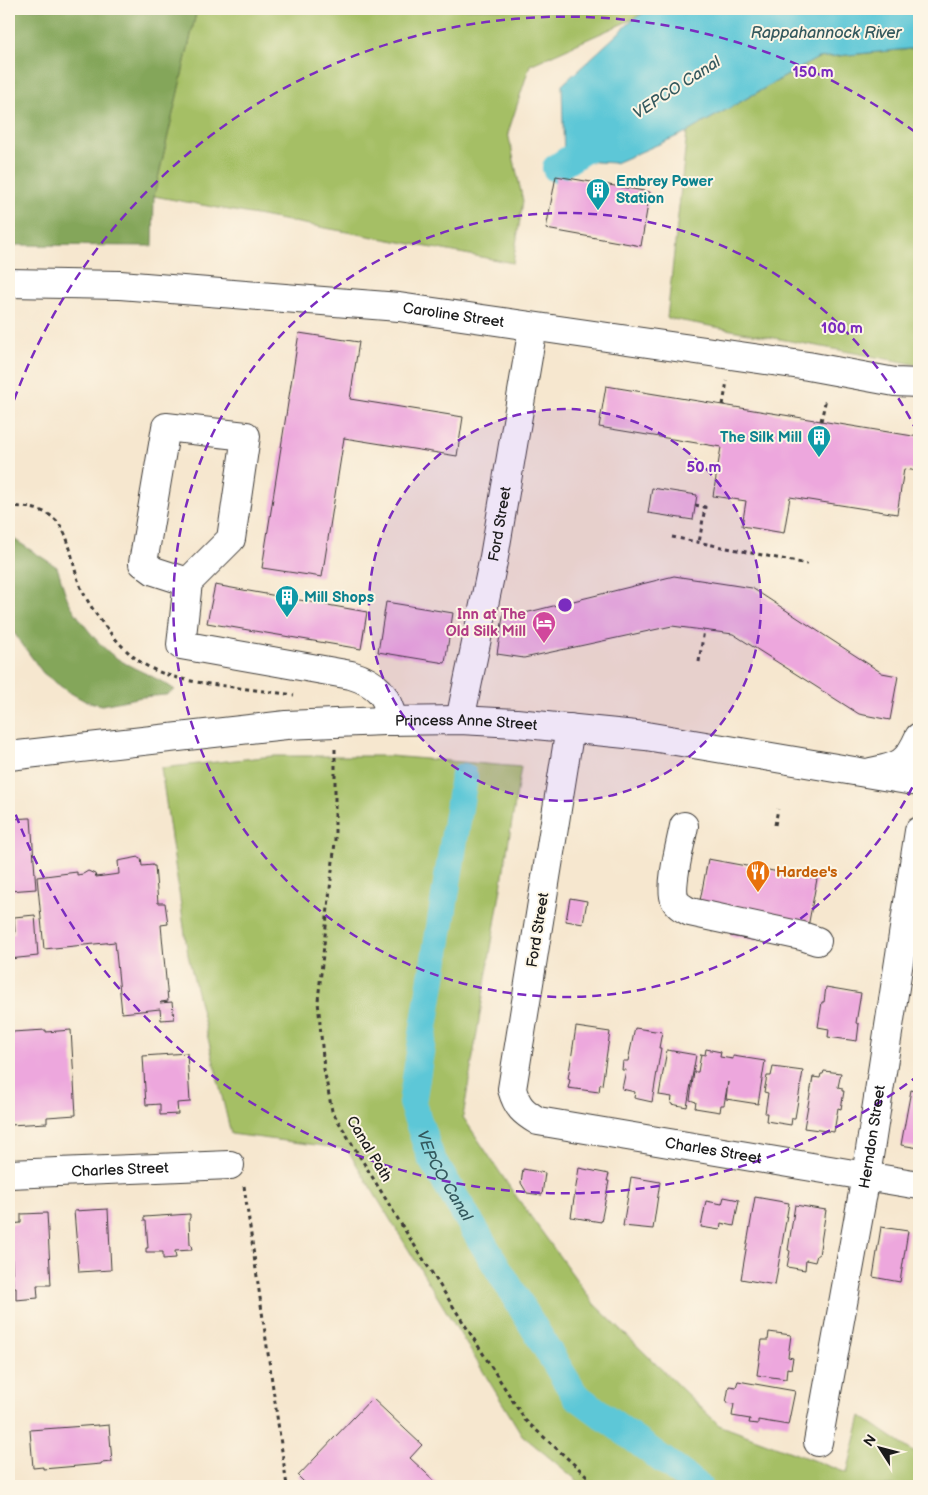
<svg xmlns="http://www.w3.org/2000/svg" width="928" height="1495" viewBox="0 0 928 1495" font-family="'Balsamiq Sans',sans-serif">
	<rect width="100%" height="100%" fill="#fcf5e5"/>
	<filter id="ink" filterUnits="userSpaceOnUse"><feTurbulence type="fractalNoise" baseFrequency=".02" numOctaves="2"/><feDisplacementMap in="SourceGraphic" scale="10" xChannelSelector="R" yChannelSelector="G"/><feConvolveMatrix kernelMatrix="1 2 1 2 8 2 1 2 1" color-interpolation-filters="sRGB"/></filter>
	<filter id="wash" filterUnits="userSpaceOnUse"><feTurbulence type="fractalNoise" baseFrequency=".0096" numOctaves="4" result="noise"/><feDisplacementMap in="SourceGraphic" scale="20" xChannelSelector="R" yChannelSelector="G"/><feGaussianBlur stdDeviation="1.12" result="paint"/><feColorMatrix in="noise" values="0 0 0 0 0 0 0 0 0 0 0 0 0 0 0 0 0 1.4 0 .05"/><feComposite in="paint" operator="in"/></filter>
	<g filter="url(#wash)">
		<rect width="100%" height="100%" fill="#f6e7cf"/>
		<!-- green -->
		<path fill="#a5bf65" stroke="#606e40" d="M197 9H650L635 18 530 65 508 133 523 201 513 263 154 196Z
			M919 48V365L667 318 687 132 818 58Z
			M273 756H390L521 767 463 1117 513 1192 594 1304 719 1425 847 1473 861 1416 919 1456V1486H584L522 1435 347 1149 231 1134 188 955 161 768Z"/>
		<!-- forest -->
		<path fill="#84a65a" stroke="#50613b" d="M9 9H197L154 196 153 246 9 245Z
			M9 536 57 567C61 577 63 589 68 600 76 616 97 643 111 654 130 669 155 675 175 690L166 695 142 697 102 705 85 701 67 691 43 673 9 626Z"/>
		<!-- water -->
		<path fill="#5dc7d7" stroke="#3c727a" d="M650 9H919V48L818 58 687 132 615 163 564 160 562 85 635 18Z"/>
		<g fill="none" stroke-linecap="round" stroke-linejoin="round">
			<!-- canal -->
			<g stroke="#5dc7d7" stroke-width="28">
				<path d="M556 168 599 140"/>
				<path id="s1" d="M464 777 412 1103 431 1158 575 1395 698 1486"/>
			</g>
		</g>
		<g id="blocks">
			<!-- building -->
			<path fill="#eda7dd" d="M556 176 650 192 641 246 546 229Z
				M299 333 359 342 350 399 463 417 457 456 344 438 322 577 262 568Z
				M606 386 919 437V471L904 469 897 514 790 497 784 533 742 526 746 501 713 496 721 447 599 427Z
				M652 488 697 495 693 520 648 513Z
				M674 576 752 588 882 673 898 676 890 720 859 714 733 634 672 626 524 658 497 654 504 610 525 613Z
				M215 585 367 612 361 649 207 623Z
				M386 602 453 613 445 663 378 652Z
				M29 818H31L36 889 9 891V819Z
				M139 857V859L141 858 142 866 153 865V866H155L158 903H165L168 924 161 925 168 1001 161 1002 160 1003 172 1002 174 1019 161 1020 160 1009 122 1013 115 942 44 949 37 877 77 872V875L83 874 88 871 95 874 96 877 119 874 118 861Z
				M708 859 817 879 808 927 762 918 758 941 730 936 732 923 699 906Z
				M570 898 587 901 583 924 566 921Z
				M35 915 38 956 9 959V934H15L14 917Z
				M826 987 861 993 856 1023 859 1024 857 1041 828 1037 829 1029 818 1027 822 1002H824Z
				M576 1027 610 1032 602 1085 600 1084 599 1092 568 1088 570 1080 568 1079Z
				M635 1028 662 1032 659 1048H661L652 1102 634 1098 635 1092 622 1089 626 1070H622L623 1061H628Z
				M46 1030V1032L71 1030 76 1115 47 1117V1123L9 1125V1035L12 1034V1032Z
				M706 1049 721 1052 720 1057 733 1059V1056L765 1061 758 1104 726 1099 728 1082 724 1105H721L720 1112 695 1108 696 1102 690 1100 694 1072H698L701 1054 705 1055Z
				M667 1050 696 1055 687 1107 671 1104 672 1097 659 1095Z
				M187 1053 190 1102 177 1103 178 1114 160 1115V1104L146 1105 143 1056Z
				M773 1067 803 1071 795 1118H792L791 1125 766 1121 767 1113H765L768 1093 764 1092 767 1076H771Z
				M824 1071 841 1073 838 1087 842 1088V1091H844L841 1109 838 1108 834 1132 804 1128 813 1077 820 1078 821 1074H823Z
				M911 1090 919 1092V1148L901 1145Z
				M579 1168 609 1174 607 1181H609L601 1222 571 1217Z
				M523 1169 545 1173 542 1195 527 1193 521 1183Z
				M631 1177 660 1182 653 1229 623 1226Z
				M724 1197 739 1200 734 1226 721 1223 720 1230 701 1227 706 1201 722 1204Z
				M755 1197 789 1203 775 1285 741 1279Z
				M795 1205 826 1210 819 1255H817L815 1262 806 1260 805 1270 787 1267 790 1251 788 1250Z
				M108 1209 111 1270 79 1272 74 1211Z
				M47 1213 51 1285H37L38 1298 16 1300V1287H13L10 1224 21 1223V1214Z
				M190 1214V1218L189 1219 190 1245H191L192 1250 175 1251 176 1258 163 1259V1252H146V1248H148L146 1221H144V1217Z
				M881 1227 908 1231 900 1282 873 1277Z
				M918 1261H919V1288H914Z
				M769 1332 791 1335 788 1357 793 1358 791 1369 787 1368 786 1379 757 1375 762 1340H768Z
				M738 1381 795 1391 788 1425 758 1420V1424L749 1423 750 1419 732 1416 734 1404 726 1403 729 1386 736 1387Z
				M372 1398 422 1445 410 1458 440 1486H308L298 1476Z
				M98 1425V1426L109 1425 112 1462 101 1463V1464L43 1469V1467L33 1468 30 1430Z"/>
		</g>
	</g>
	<g filter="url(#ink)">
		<use href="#blocks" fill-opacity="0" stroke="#3d3a37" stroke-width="1"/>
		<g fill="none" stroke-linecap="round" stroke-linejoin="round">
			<!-- minor casing -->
			<g stroke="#3d3a37" stroke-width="30">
				<g id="minor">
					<path id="s2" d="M9 283 120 285 399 307 808 366 895 382 919 383"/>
					<path d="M188 582 154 571 143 563 166 427 246 436 231 539 188 582 181 645 351 675C377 683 387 694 393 721"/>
					<path id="s3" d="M460 720 494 557 533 327"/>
					<path id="s4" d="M570 728 512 1089C517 1107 523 1112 538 1121L919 1185"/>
					<path d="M684 826C681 842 669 886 675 900 678 906 684 909 690 912L802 936 817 941"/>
					<path id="s5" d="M9 1174 230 1165"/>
					<path id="s6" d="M818 1442 866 1176 919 831"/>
				</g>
			</g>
			<!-- major casing -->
			<g stroke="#3d3a37" stroke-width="30">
				<g id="major">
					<path id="s7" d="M9 756 286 725 384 721 460 720 516 723 646 736 919 782"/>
					<path d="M871 772C900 766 907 764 919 737"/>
				</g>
			</g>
			<!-- path -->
			<path stroke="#3d3a37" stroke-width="3" stroke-dasharray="4 4" stroke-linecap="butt" d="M723 405 727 381
				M821 421 826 398
				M695 505 705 507 699 543
				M9 506C21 507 35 507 46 513 73 526 70 566 82 590 93 613 118 646 139 661 166 680 202 683 233 687 253 690 274 692 294 695
				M672 537 807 564
				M699 662 704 630
				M335 749V842L318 1001 324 1069 332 1111 401 1224 525 1420 598 1486
				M775 825 778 809
				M244 1186 287 1486"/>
			<!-- minor -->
			<use href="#minor" stroke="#fff" stroke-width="28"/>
			<!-- major -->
			<use href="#major" stroke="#fff" stroke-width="28"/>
		</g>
	</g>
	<!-- distance rings -->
	<circle cx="565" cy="605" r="196" fill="#7b2cbf" fill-opacity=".12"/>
	<g fill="none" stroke="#7b2cbf" stroke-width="2.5" stroke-dasharray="9 6">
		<circle cx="565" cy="605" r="196"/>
		<path d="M919 774A392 392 0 1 1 919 436"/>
		<path d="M919 1075A588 588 0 0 1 9 796M9 414A588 588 0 0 1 919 135"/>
	</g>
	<!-- icons -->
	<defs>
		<g id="building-pin" transform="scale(1.25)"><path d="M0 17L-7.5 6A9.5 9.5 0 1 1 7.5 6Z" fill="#0f9aa8" stroke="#fcf5e5"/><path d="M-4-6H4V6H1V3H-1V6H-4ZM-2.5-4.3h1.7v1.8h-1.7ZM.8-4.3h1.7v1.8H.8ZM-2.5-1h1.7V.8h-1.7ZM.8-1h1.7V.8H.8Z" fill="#fff"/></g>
		<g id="hotel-pin" transform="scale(1.25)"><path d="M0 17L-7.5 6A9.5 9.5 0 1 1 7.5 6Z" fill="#d1479c" stroke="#fcf5e5"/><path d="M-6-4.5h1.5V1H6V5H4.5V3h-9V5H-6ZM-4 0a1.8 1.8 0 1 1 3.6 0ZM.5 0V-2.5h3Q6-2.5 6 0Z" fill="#fff"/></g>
		<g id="restaurant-pin" transform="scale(1.25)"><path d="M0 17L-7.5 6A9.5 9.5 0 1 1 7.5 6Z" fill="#e8710a" stroke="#fcf5e5"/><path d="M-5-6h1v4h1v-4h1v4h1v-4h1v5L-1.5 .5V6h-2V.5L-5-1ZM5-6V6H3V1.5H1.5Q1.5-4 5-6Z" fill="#fff"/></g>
	</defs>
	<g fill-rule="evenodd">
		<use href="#building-pin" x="598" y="190"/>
		<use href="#building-pin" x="819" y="437"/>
		<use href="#building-pin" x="287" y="597"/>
		<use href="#hotel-pin" x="544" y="623"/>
		<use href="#restaurant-pin" x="758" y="872"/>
	</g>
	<g text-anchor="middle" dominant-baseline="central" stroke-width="4" stroke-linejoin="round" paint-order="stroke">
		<!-- culture labels -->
		<g font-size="15" font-weight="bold" fill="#0d838f" stroke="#fcf5e5" text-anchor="start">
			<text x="616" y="181">Embrey Power<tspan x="616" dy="17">Station</tspan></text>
			<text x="802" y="437" text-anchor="end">The Silk Mill</text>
			<text x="304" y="597">Mill Shops</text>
		</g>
		<!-- street labels -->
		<g font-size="15" fill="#1c1c1c" stroke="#fcf5e5">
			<text stroke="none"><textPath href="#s2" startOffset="446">Caroline Street</textPath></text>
			<text stroke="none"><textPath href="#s3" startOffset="200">Ford Street</textPath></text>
			<text stroke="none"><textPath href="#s7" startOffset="459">Princess Anne Street</textPath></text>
			<text transform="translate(538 930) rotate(-81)">Ford Street</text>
			<text stroke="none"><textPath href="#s6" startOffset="310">Herndon Street</textPath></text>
			<text transform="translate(369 1149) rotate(59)">Canal Path</text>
			<text stroke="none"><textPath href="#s4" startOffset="586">Charles Street</textPath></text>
			<text stroke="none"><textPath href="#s5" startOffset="111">Charles Street</textPath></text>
		</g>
		<!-- hotel labels -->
		<g font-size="15" font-weight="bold" fill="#b23c85" stroke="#fcf5e5" text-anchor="end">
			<text x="526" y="614">Inn at The<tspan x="526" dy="17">Old Silk Mill</tspan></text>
		</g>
		<!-- food labels -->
		<g font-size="15" font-weight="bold" fill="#c56008" stroke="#fcf5e5" text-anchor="start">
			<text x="776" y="872">Hardee's</text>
		</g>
		<!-- water labels -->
		<g font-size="16" font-style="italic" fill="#33585d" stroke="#fcf5e5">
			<text x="826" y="33">Rappahannock River</text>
			<text transform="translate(677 88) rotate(-33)">VEPCO Canal</text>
			<text stroke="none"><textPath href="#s1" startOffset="410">VEPCO Canal</textPath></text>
		</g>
	</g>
	<circle cx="565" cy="605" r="8" fill="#7b2cbf" stroke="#fcf5e5" stroke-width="2.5"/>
	<g font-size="15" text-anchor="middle" font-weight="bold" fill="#7b2cbf" stroke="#fcf5e5" stroke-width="4" stroke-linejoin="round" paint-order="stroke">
		<text x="813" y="77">150 m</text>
		<text x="842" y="333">100 m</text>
		<text x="704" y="472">50 m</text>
	</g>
	<!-- margin -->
	<rect width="928" height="1495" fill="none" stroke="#fcf5e5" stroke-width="30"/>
	<!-- north arrow -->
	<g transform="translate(880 1448) rotate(306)" stroke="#fcf5e5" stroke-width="4" paint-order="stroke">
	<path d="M0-4L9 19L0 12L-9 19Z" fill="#1c1c1c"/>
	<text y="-8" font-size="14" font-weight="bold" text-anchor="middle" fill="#1c1c1c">N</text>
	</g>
</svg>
